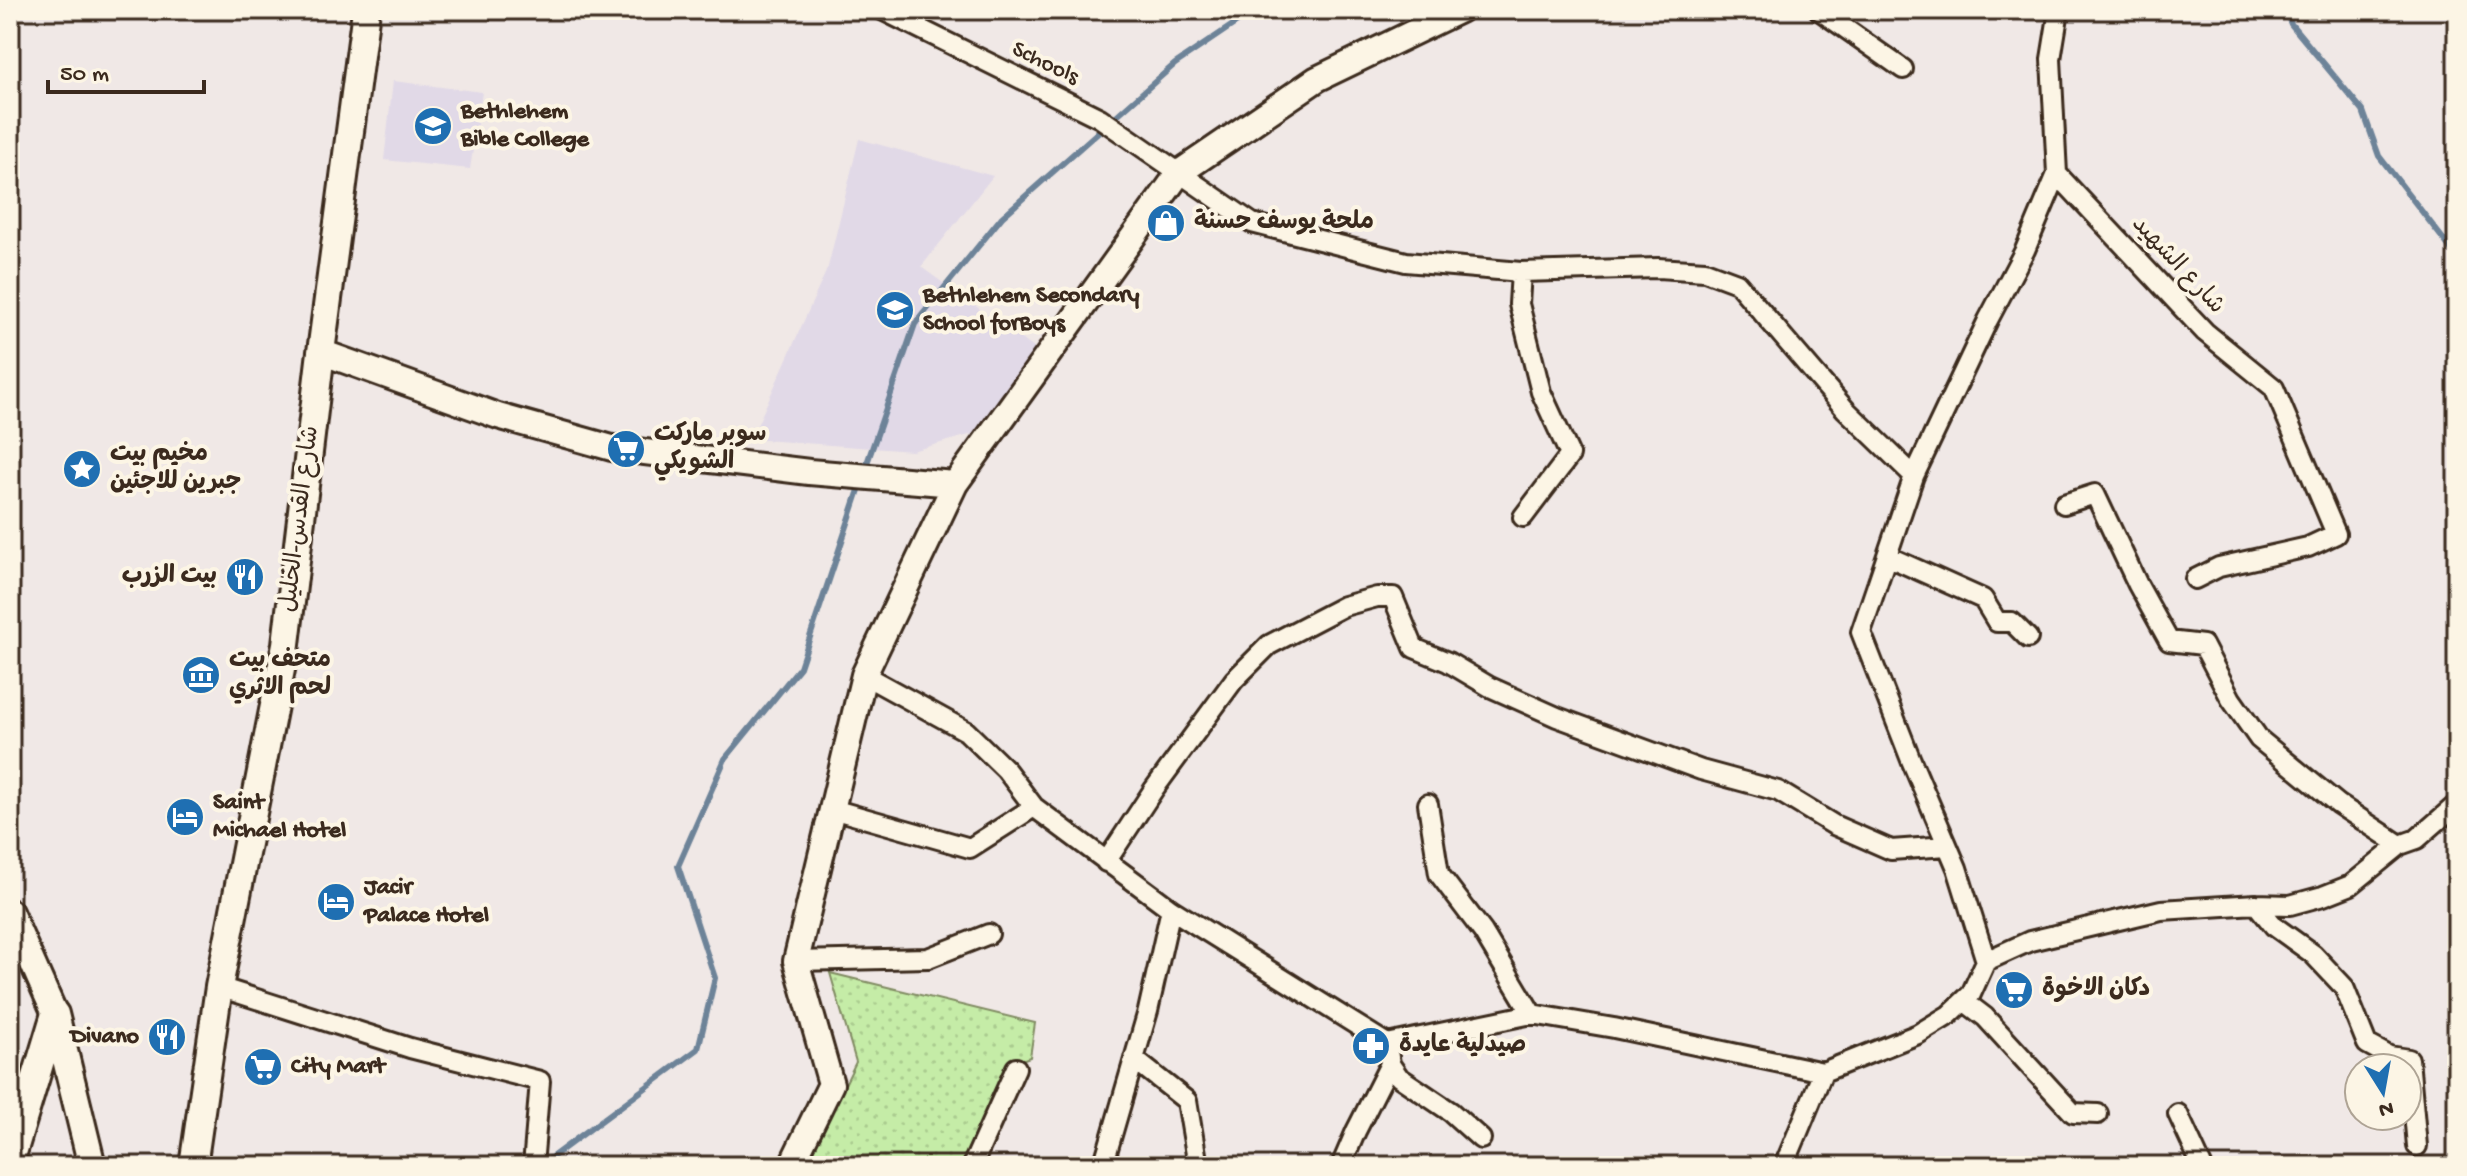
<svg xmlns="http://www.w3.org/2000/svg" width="2467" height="1176" viewBox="0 0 2467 1176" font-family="'Gochi Hand','Playpen Sans Arabic',sans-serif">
	<defs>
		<pattern id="grass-dots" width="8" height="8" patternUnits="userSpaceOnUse" patternTransform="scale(2)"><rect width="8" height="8" fill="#c5eca7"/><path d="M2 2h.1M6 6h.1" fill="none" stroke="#aacb8f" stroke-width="1.8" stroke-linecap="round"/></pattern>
	</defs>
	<rect width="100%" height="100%" fill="#f0e8e6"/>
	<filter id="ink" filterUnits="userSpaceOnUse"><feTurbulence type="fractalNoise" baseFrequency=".0125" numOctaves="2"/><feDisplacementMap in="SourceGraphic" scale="16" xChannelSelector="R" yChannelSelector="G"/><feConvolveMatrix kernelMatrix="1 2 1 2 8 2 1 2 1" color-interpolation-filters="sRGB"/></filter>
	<g filter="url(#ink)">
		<!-- built -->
		<path fill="#e1d9e7" d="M393 81 482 92 470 169 384 160Z
			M859 139 993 176 921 267 1041 353 973 434 912 451 751 439 828 267Z"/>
		<!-- grass -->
		<path fill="url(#grass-dots)" stroke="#808b62" stroke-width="2" d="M830 973 1035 1023 1030 1057 1013 1063 967 1166H805L856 1062Z"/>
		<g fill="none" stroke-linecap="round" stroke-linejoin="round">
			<!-- stream -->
			<path stroke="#6d8398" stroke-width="6" d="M2285 10 2291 24 2363 111 2379 156 2457 257
				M865 469 915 324 1002 217 1175 64 1255 10
				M540 1166 698 1049 715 978 678 866 725 759 800 667 861 484"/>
			<!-- minor casing -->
			<g stroke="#3b2a1e" stroke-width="24">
				<path id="minor" d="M882 10 1100 118 1252 223 1406 262 1521 272 1658 268 1705 271 1737 283 1845 409 1914 476
					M1819 10 1903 69
					M2059 10 2051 59 2057 174 2205 332 2274 388 2336 534 2308 547 2219 567 2195 579
					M1521 272 1519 304 1541 392 1570 455 1523 517
					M2064 504 2095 494 2138 585 2169 641 2203 645 2231 699 2259 739 2338 804 2400 845
					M1887 556 1983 599 1997 622H2012L2028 638
					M864 675 966 731 1006 770 1034 807 1171 909 1387 1044 1532 1014 1614 1028 1823 1072 1918 1034 1949 1015 1971 994 1986 961 1957 868 1911 760 1861 632 1914 476 1988 320 2025 250 2057 174
					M1428 804 1439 874 1483 932 1532 1014
					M832 809 970 848 1034 807
					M1106 862 1154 789 1234 680 1269 645 1344 606 1377 597H1393L1414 648 1448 662 1490 687 1557 717 1701 770 1778 791 1834 825 1891 850 1947 846
					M2256 904 2274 926 2313 954 2344 987 2367 1044 2389 1056 2409 1059 2417 1146
					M796 961 928 958 989 934
					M1986 961 2030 941 2161 910 2256 904 2290 905 2323 896 2351 885 2400 845 2417 839 2457 804
					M219 987 410 1048 540 1081 533 1166
					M1964 1001 1985 1017 2073 1113 2098 1114
					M1134 1059 1187 1101 1198 1166
					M1390 1064 1399 1077 1451 1112 1481 1139
					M2178 1114 2202 1166
					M972 1166 1016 1068
					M1103 1166 1148 1011 1171 909
					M1341 1166 1356 1131 1390 1064 1387 1044
					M1784 1166 1823 1072"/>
			</g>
			<!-- tertiary casing -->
			<g stroke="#3b2a1e" stroke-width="30">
				<path id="tertiary" d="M321 352 498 416 612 448 809 472 955 484
					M10 912 55 1014
					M791 1166 831 1084 796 961 864 675 955 484 1179 173 1317 79 1460 10"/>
			</g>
			<!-- secondary casing -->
			<g stroke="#3b2a1e" stroke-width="32">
				<path id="secondary" d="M55 1014 92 1166
					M10 1163 54 1017
					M193 1166 219 987 286 644 321 352 366 10"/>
			</g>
			<!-- minor -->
			<use href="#minor" stroke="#fcf5e5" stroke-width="18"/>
			<!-- tertiary -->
			<use href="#tertiary" stroke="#fcf5e5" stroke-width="24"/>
			<!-- secondary -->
			<use href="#secondary" stroke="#fcf5e5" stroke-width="26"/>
		</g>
	</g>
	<!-- icons -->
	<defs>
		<g id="university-disc" transform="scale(2)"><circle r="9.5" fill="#1f6fb2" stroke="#fcf5e5"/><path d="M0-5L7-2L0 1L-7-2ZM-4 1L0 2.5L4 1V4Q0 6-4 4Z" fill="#fff"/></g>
		<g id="shop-disc" transform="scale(2)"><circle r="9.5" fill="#1f6fb2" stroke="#fcf5e5"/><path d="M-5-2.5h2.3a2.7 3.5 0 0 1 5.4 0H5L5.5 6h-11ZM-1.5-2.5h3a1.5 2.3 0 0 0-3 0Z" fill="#fff"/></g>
		<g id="school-disc" transform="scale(2)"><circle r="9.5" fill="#1f6fb2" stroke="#fcf5e5"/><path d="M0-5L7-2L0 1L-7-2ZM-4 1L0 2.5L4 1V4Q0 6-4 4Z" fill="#fff"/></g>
		<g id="supermarket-disc" transform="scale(2)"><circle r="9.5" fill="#1f6fb2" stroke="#fcf5e5"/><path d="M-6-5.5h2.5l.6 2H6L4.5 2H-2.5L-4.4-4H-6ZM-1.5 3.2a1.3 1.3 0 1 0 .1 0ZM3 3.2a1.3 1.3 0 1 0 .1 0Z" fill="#fff"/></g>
		<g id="sight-disc" transform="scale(2)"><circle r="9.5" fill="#1f6fb2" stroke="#fcf5e5"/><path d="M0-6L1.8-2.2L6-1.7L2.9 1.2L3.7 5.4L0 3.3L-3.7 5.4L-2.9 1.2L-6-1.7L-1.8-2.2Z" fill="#fff"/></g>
		<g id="restaurant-disc" transform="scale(2)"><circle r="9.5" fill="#1f6fb2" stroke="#fcf5e5"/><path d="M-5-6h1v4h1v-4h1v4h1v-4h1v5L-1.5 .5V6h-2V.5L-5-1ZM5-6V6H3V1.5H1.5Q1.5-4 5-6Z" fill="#fff"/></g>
		<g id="museum-disc" transform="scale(2)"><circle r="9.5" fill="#1f6fb2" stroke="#fcf5e5"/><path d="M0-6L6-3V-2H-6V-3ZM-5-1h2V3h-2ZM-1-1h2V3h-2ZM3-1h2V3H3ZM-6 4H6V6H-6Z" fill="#fff"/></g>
		<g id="hotel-disc" transform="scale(2)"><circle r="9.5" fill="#1f6fb2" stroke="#fcf5e5"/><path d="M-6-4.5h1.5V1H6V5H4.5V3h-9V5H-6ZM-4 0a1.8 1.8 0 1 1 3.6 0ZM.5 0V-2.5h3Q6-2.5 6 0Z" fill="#fff"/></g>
		<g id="pharmacy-disc" transform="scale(2)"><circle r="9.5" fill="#1f6fb2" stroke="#fcf5e5"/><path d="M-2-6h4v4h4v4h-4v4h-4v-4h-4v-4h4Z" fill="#fff"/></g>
	</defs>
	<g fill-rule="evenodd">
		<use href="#university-disc" x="433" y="126"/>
		<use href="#shop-disc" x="1166" y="223"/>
		<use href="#school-disc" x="895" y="310"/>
		<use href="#supermarket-disc" x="626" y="449"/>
		<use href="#sight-disc" x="82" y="469"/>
		<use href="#restaurant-disc" x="245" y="577"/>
		<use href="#museum-disc" x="201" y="675"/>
		<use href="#hotel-disc" x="185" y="817"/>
		<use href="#hotel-disc" x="336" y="902"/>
		<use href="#supermarket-disc" x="2014" y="990"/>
		<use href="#restaurant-disc" x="167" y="1037"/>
		<use href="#pharmacy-disc" x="1371" y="1046"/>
		<use href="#supermarket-disc" x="263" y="1067"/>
	</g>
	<g text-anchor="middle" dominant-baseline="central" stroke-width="8" stroke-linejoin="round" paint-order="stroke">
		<!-- street labels -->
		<g font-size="24" fill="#3b2a1e" stroke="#fcf5e5">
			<text transform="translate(1045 64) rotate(26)">Schools</text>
			<text transform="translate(2177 266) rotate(47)">شارع الشهيد</text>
			<text transform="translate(301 519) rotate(-83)">شارع القدس-الخليل</text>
		</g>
		<!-- poi labels -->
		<g font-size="24" font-weight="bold" fill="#3b2a1e" stroke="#fcf5e5" text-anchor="start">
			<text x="461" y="112">Bethlehem<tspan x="461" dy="28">Bible College</tspan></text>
			<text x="1194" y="223">ملحة يوسف حسنة</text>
			<text x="923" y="296">Bethlehem Secondary<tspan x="923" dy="28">School forBoys</tspan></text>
			<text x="654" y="435">سوبر ماركت<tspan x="654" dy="28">الشويكي</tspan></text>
			<text x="110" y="455">مخيم بيت<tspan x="110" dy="28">جبرين للاجئين</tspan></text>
			<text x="217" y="577" text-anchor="end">بيت الزرب</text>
			<text x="229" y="661">متحف بيت<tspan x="229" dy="28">لحم الاثري</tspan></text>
			<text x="213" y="803">Saint<tspan x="213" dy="28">Michael Hotel</tspan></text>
			<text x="364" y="888">Jacir<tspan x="364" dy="28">Palace Hotel</tspan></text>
			<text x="2042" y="990">دكان الاخوة</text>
			<text x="139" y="1037" text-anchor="end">Divano</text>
			<text x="1399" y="1046">صيدلية عايدة</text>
			<text x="291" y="1067">City Mart</text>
		</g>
	</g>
	<!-- margin -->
	<rect width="2467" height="1176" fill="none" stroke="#fcf5e5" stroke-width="40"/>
	<rect x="20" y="20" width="2427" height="1136" fill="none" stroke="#3b2a1e" stroke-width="3" filter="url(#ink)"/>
	<!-- north arrow -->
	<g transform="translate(2383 1092) rotate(169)"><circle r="38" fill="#fcf5e5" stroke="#afa495" stroke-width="2"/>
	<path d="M0-6L14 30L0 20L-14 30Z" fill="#1f6fb2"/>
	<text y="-12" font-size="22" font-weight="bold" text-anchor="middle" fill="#3b2a1e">N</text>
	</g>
	<!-- scale -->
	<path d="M48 80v12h156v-12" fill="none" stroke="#3b2a1e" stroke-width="4"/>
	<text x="60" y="80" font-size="24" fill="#3b2a1e" stroke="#fcf5e5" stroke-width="6" paint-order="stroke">50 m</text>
</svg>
